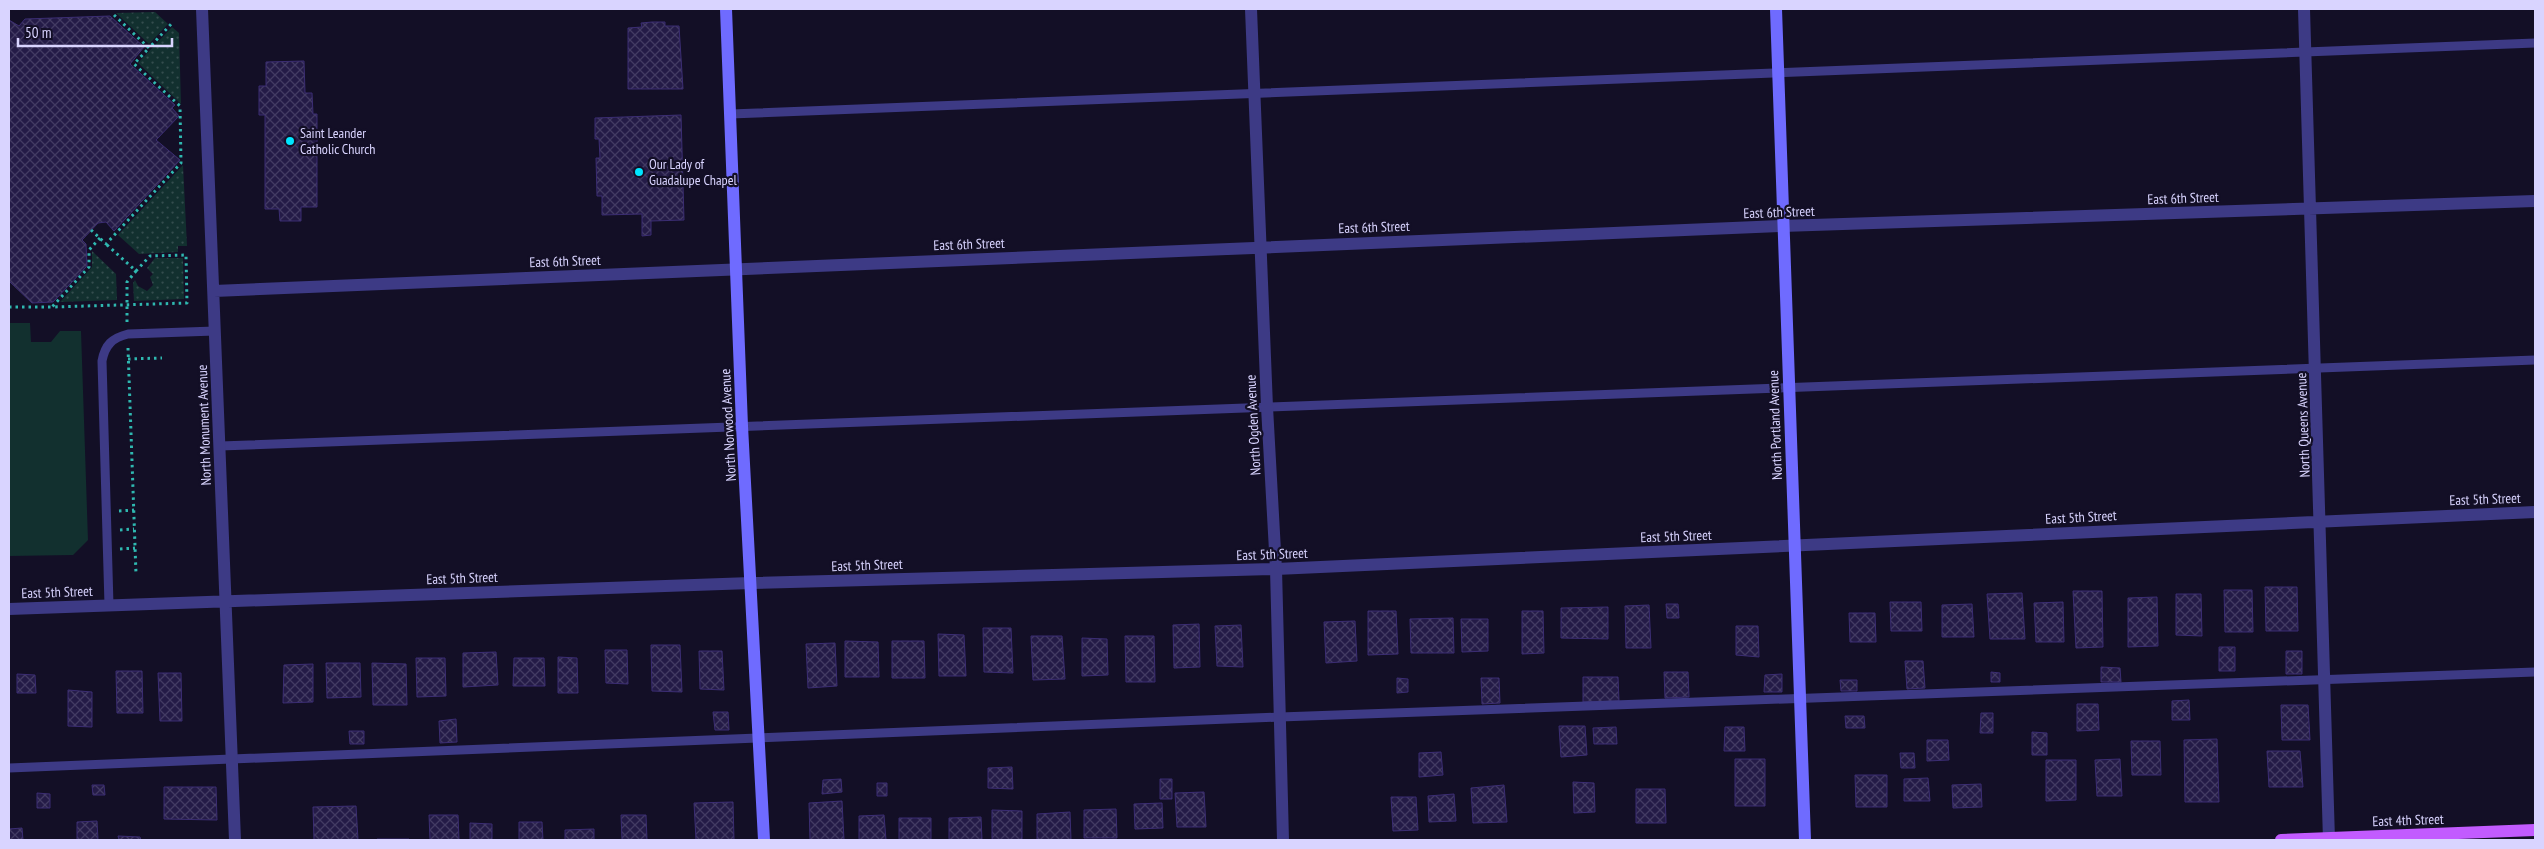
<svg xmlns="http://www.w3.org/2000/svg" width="2544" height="849" viewBox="0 0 2544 849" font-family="'PT Sans Narrow',sans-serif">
	<defs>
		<pattern id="grass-dots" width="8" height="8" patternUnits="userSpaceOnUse" patternTransform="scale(1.25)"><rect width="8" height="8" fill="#12302f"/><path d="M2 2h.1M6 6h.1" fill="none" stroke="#344d4e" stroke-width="1.8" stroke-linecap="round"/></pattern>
		<pattern id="building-cross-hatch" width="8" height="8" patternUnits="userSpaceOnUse" patternTransform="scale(1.25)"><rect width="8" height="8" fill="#241b47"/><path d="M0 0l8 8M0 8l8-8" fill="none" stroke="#433b63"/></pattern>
	</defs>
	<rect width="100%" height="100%" fill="#130f26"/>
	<!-- grass -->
	<path fill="url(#grass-dots)" d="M155 12 168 24 149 44 116 13Z
		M172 27 179 33 181 104 138 63Z
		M183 165 187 246H178V252L139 254 118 235Z
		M92 251 116 274 117 300 60 302 92 267Z
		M155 258H183L184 299 134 301 133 283 135 280 138 286 147 291 153 285 150 277 153 274 147 268Z"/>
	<!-- green -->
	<path fill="#12302f" d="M9 323H30L31 342H51L60 331H81L88 540 73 555 9 556Z"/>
	<!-- building -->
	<path fill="url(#building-cross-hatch)" stroke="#3b2d73" d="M110 16 144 47 130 64 175 105 172 108 179 116 156 140 180 160 114 231 106 222 98 223 82 240 86 244 87 266 53 302 32 303 9 281V20L19 26 25 19Z
		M652 22H665V26H679L683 89H628V28L642 27 641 23Z
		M304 61 305 93H312L313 114H317V207H301V221H280L279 209H265V115H259V86H266V62Z
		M681 115 684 220 651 221V235L642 236V214L602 215V196H597L596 158H600L599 139H595V118Z
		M2265 587H2297L2298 631H2266Z
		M2224 590H2252L2253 632H2225Z
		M2073 591H2102L2103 647 2076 648Z
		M2022 593 2025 639H1990L1987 594Z
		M2176 594H2201L2202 636 2176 635Z
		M2157 597 2158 646 2128 647V598Z
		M1890 602H1921L1922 631H1891Z
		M2063 602 2064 642H2036L2034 603Z
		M1666 604H1678L1679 618H1667Z
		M1972 604 1974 637H1942V605Z
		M1649 605 1651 648H1626L1625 606Z
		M1608 607V639L1561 638V608Z
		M1368 611H1396L1398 654 1368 655Z
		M1522 611H1543L1544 653 1522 654Z
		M1849 613H1875L1876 642H1850Z
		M1453 618 1454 653H1411L1410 619Z
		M1461 619H1488V651L1462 652Z
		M1355 621 1357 661 1326 663 1324 622Z
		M1199 624 1200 667 1174 668 1173 625Z
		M1241 625 1243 667 1217 666 1215 626Z
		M1736 626H1758L1759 657 1736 655Z
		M983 628H1011L1013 673 984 672Z
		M938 634 964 635 966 676H939Z
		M1031 636H1062L1065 679 1033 680Z
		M1125 636H1154L1155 682H1126Z
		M1082 638 1107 639 1108 675 1082 676Z
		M845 641 878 642 879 677H845Z
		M892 641H924L925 678H892Z
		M835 643 837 686 808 688 806 644Z
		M651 645H680L682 692 652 691Z
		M2219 647H2235V671H2219Z
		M605 650H627L628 684 606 683Z
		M699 651H722L724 690 700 689Z
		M2286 651H2302V674H2286Z
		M496 652 498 685 463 687V653Z
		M558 657 577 658 578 693H558Z
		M416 658H445L446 696 417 697Z
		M514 658H544L545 686H513Z
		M1905 661H1923L1925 688 1907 689Z
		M326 663H360L361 697 327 698Z
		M372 663 406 664 407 705H373Z
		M313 664V702L283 703 284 665Z
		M2101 667 2120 668 2121 682H2101Z
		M116 671H142L143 713H117Z
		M1664 672H1688L1689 697 1665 698Z
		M1991 672 2000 673V682H1991Z
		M158 673H181L182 721H160Z
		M17 674 35 675 36 693H17Z
		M1782 674V692H1764L1765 675Z
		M1583 677H1618L1619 701 1583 702Z
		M1397 678 1408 679V692L1397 693Z
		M1481 678H1499L1500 703 1482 704Z
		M1840 680H1857V691H1841Z
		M68 690 92 692V727L68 726Z
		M2189 700 2190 720H2172V701Z
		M2077 704H2098L2099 730 2077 731Z
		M2281 705H2308L2310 740H2282Z
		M713 712H728L729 730H715Z
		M1981 713H1993V733H1980Z
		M1845 716H1864L1865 728H1846Z
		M456 719 457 742 440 743 439 721Z
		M1559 726H1585L1587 755 1561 757Z
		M1616 727 1617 744H1594L1593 728Z
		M1725 727H1744L1745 751H1724Z
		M349 731H364V744H350Z
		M2032 732 2047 733V755H2032Z
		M2217 739 2219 802H2185L2184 740Z
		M1927 740H1948L1949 760 1927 761Z
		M2131 741H2160L2161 775H2132Z
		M2267 751H2300L2303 787H2269Z
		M1441 752 1443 775 1419 777V753Z
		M1900 753H1914L1915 768H1901Z
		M1735 759H1765V806H1735Z
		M2120 759 2122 796H2097L2095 760Z
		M2046 760H2076V800L2046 801Z
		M1012 767 1013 789 988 788V768Z
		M1855 775H1887V807H1856Z
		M1928 778 1930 801H1904V779Z
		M841 779 842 792 822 794 823 780Z
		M1160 779H1172V799H1160Z
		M1573 782 1594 783 1595 812 1574 813Z
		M877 783H887V796H877Z
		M1981 784 1982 807 1953 808 1952 785Z
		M92 785H104L105 795H93Z
		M1504 785 1507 822 1473 823 1471 788Z
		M164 787H216L217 820 164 819Z
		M1636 789H1665L1666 823H1636Z
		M1204 792 1206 827H1177L1175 793Z
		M37 793 50 794V808H37Z
		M1454 794 1456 821 1429 822 1428 796Z
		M1391 797H1416L1418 830 1393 831Z
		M842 801 844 840H810L809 803Z
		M733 802 734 840H696L694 803Z
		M1162 803 1163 828 1135 829 1134 804Z
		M356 806 358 840H314L313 807Z
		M1116 809 1117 838H1084V810Z
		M992 810 1022 811V840H992Z
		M1070 812 1071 840H1037V814Z
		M429 815H458L459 840H430Z
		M621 815H646L647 840H622Z
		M884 815 886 840H859V816Z
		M981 817 982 840H949V818Z
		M899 818H931V840H899Z
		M97 821 98 840H77V822Z
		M519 822H542L543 840H519Z
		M470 823 492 824V840H470Z
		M22 828 23 840H9V829Z
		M594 829V840H565V830Z
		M118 836 140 837 141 840H119Z
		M377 839H409V840H377Z"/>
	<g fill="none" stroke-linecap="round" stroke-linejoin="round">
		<!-- path -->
		<path stroke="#2fb8b0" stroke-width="3" stroke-dasharray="2.5 4" stroke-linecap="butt" d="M114 15 149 48 173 22
			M91 230 106 244 181 163 180 106 134 64 149 48
			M100 238 89 250V267L52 307 187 303 186 255 150 256 136 271 106 244
			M9 307H52
			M127 322V282L136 271
			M128 348 136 574
			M128 359 162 358
			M119 511 134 510
			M120 530 134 529
			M120 549 135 548"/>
		<!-- lane -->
		<path stroke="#3d3a85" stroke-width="9" d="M730 114 2535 43
			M220 446 2535 360
			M109 605 102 361C105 345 112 338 128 334L215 331
			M9 768 1280 717 2535 672"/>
		<!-- street -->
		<path stroke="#3d3a85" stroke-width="12" d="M202 9 235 840
			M1251 9 1267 407 1276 569 1283 840
			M2304 9 2329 840
			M214 291 1782 226 2535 201
			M9 609 751 583 1276 569 2535 512"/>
		<!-- secondary -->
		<path stroke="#6f6bff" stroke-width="12" d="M726 9 742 426 764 840
			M1776 9 1805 840"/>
		<!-- primary -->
		<path stroke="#c25bff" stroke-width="12" d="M2281 840 2535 830"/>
	</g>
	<!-- markers -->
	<g fill="#00e5ff" stroke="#130f26" stroke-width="2">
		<circle cx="290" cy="141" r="5"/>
		<circle cx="639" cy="172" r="5"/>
	</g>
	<g text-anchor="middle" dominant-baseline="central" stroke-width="4.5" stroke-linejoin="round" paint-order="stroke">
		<!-- poi labels -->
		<g font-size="14" fill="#d9d4ff" stroke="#130f26" text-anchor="start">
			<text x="300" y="133">Saint Leander<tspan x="300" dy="16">Catholic Church</tspan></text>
			<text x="649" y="164">Our Lady of<tspan x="649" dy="16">Guadalupe Chapel</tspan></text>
		</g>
		<!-- street labels -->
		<g font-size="14" fill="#d9d4ff" stroke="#130f26">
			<text transform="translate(2183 198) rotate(-2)">East 6th Street</text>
			<text transform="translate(1779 212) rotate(-2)">East 6th Street</text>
			<text transform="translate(1374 227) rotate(-2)">East 6th Street</text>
			<text transform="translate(969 244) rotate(-2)">East 6th Street</text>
			<text transform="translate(565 261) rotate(-2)">East 6th Street</text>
			<text transform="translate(204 425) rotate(-92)">North Monument Avenue</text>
			<text transform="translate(728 425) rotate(-93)">North Norwood Avenue</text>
			<text transform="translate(1253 425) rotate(-93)">North Ogden Avenue</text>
			<text transform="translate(1775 425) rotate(-92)">North Portland Avenue</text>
			<text transform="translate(2303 425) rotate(-92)">North Queens Avenue</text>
			<text transform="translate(2485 499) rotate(-2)">East 5th Street</text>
			<text transform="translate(2081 517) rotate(-3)">East 5th Street</text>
			<text transform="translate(1676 536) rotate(-2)">East 5th Street</text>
			<text transform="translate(1272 554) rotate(-2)">East 5th Street</text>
			<text transform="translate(867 565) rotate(-2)">East 5th Street</text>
			<text transform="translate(462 578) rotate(-2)">East 5th Street</text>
			<text transform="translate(57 592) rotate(-2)">East 5th Street</text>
			<text transform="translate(2408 820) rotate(-2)">East 4th Street</text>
		</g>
	</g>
	<!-- border -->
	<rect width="2544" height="849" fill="none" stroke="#d9d4ff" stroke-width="20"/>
	<!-- scale -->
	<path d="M18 38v8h154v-8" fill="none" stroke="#d9d4ff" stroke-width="2.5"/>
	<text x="25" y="38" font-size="15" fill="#d9d4ff" stroke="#130f26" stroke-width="4" paint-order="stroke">50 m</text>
</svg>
